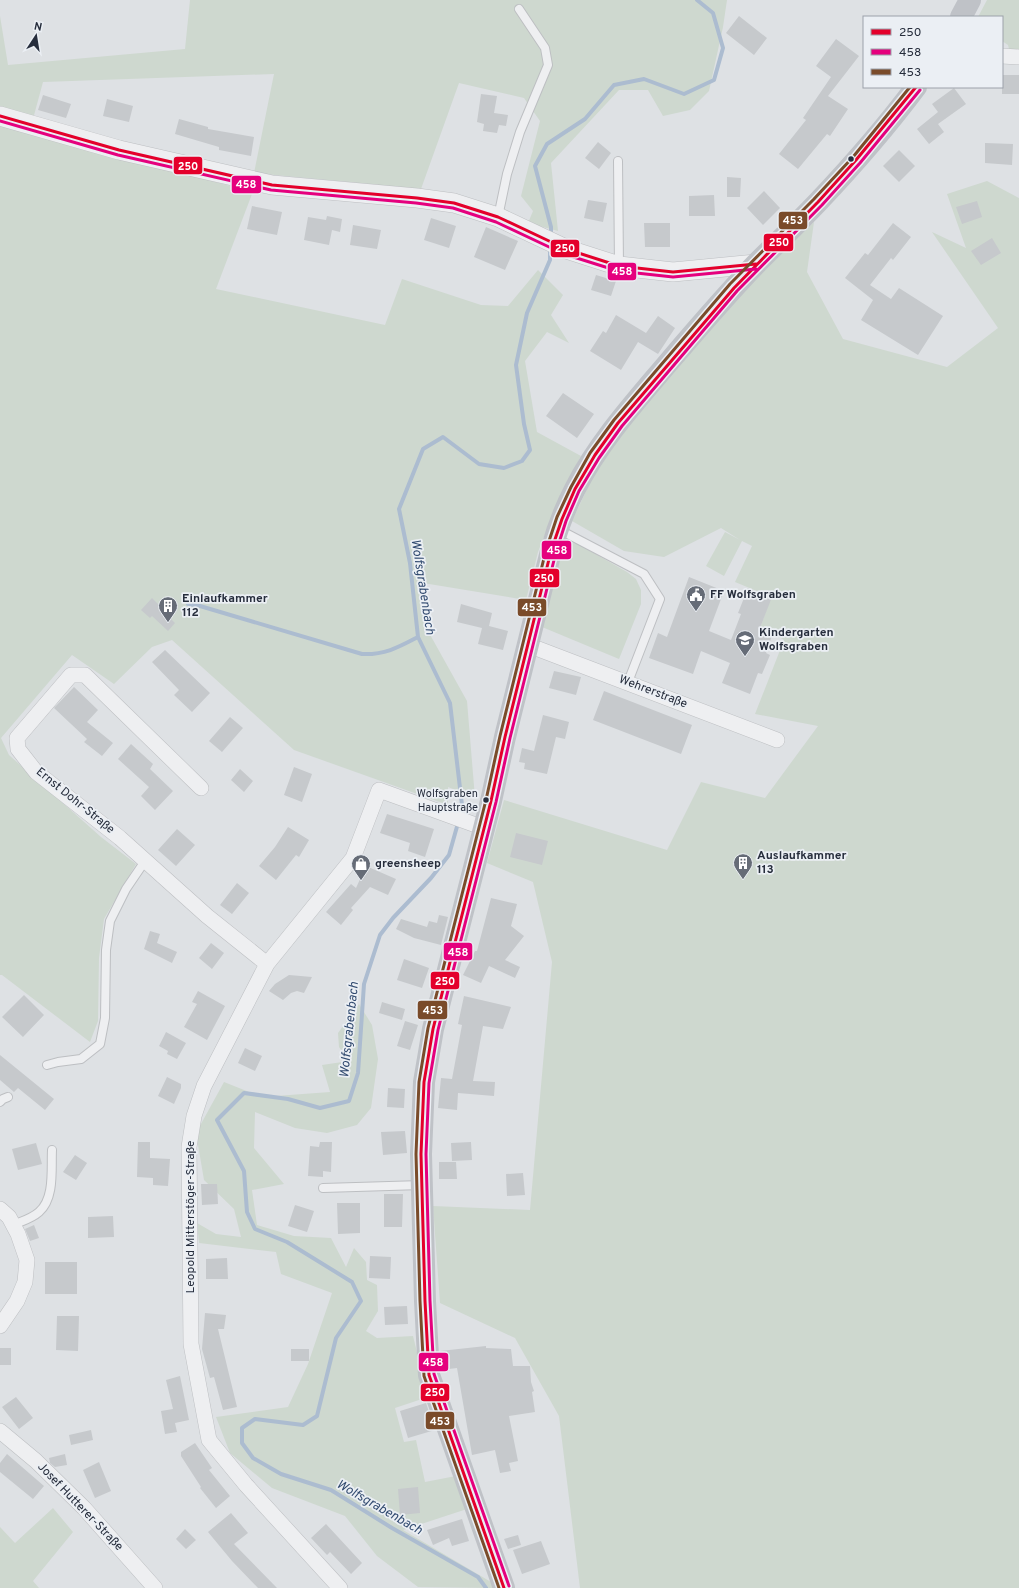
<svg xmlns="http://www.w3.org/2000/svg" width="1019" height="1588" viewBox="0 0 1019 1588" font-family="Overpass,sans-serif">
	<rect width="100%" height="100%" fill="#dee1e4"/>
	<!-- green -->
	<path fill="#ced8cf" d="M190 0H727L723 27 709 91 690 110 663 116 648 90H619L551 163 558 231 528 223 533 211 521 196 540 121 524 98 459 83 421 189 254 173 274 74 43 82 33 119 0 109V16L8 65 185 49Z
		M987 0H1019V49H1009L1008 45 1002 41V17H978Z
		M0 124 234 187 252 194 216 289 385 325 402 279 481 305 508 306 538 270 563 295 551 315 569 343 547 332 525 361 537 432 581 456 560 496 538 552 526 600 423 583 428 631 467 701 475 798 448 787V805L294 750 172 640 152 647 114 684 72 655 1 738 9 755 101 837 136 864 104 919 99 958 98 1021 90 1042 2 975H0Z
		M987 181 1019 198V1588H580L559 1416 515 1338 440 1303 433 1206 530 1210 552 962 533 882 487 863 504 800 667 850 701 782 765 798 818 726 755 714 784 640 773 633 760 628 771 597 735 582 752 546 742 541 724 576 706 566 725 532 740 540 721 528 664 557 624 551 572 521 597 468 634 418 771 260 814 222 807 272 843 339 947 367 998 328 932 232 966 248 947 194Z
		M568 542 578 544 627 572 636 579 641 590V604L619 659 542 627 561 548Z
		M359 1004 372 1025 378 1059 371 1108 357 1125 327 1133 295 1128 255 1112 254 1148 284 1184 252 1190 257 1225 294 1236 331 1238 346 1267 354 1248 366 1262 367 1280 377 1285 378 1311 366 1331 377 1338 413 1336 428 1397 395 1408 404 1442 416 1440 425 1482 456 1476 467 1509 403 1530 491 1582 493 1588 418 1587 377 1556 345 1516 272 1488 230 1453 216 1417 288 1407 308 1364 332 1293 281 1274 276 1252 199 1243 197 1223 216 1234 241 1237 234 1209 204 1180 196 1133 224 1082 262 1097 330 1092 322 1065 349 1061 339 1047 338 1033Z
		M53 1508 73 1532 33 1581 39 1588H0V1527L15 1543Z"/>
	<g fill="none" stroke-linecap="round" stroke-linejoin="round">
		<!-- stream -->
		<path stroke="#acbcd0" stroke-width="4" d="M551 235V227L535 166 547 144 585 119 614 85 644 79 684 94 714 80 723 48 713 13 697 0
			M188 604 200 606 362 654C385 655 399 647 418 637
			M460 816 462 805 450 703 418 637 410 563 399 509 423 449 443 437 479 464 504 468 522 461 530 450 524 424 516 365 527 313 550 260V248
			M458 823 449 855 431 878 393 918 380 935 364 984 358 1073 349 1101 320 1108 288 1099 244 1093 217 1120 244 1171 247 1212 255 1229 287 1242 352 1282 361 1301 336 1338 317 1416 303 1425 255 1419 242 1428V1443L253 1458 281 1474 331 1490 392 1528 478 1577 486 1588"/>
	</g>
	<!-- building -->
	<path fill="#c6c9cc" d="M739 16 767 38 754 55 726 33Z
		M836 39 859 56 828 96 848 109 830 136 827 134 798 169 779 154 806 120 803 118 831 77 816 66Z
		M1002 75H1019V94H1002Z
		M954 88 966 104 938 124 944 132 929 144 917 129 938 112 932 104Z
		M481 94 497 96 494 113 508 115 506 126 499 125 497 133 483 131 484 124 477 122Z
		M43 95 71 104 66 118 38 110Z
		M107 99 133 106 129 122 103 116Z
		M179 119 208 127V129L254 137 251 156 219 150V147L175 134Z
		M598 142 611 153 599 169 585 158Z
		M985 143 1013 144 1012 165 985 163Z
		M899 150 915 166 899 182 883 166Z
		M727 177 741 178 740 197H727Z
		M764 191 780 208 763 225 747 208Z
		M714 195 715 216H689V196Z
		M588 200 607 203 603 222 584 218Z
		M977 201 982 217 962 224 956 207Z
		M252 206 282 212 277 235 247 229Z
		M327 216 342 219 340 232 332 230 329 245 304 240 308 217 326 220Z
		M431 218 456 226 449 248 424 240Z
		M644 223H670V247H645Z
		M893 223 911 237 893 260 891 258 870 285 891 299 899 288 943 316 918 355 861 320 873 300 845 278 865 253 868 255Z
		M353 225 381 230 377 249 350 245Z
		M486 227 518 241 505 270 474 257Z
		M992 238 1001 253 981 265 971 251Z
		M596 275 616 281 611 296 591 290Z
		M616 315 646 333 658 316 675 328 658 354 638 342 621 370 590 351 603 331 606 333Z
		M563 393 594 414 577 438 546 416Z
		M689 577 724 591 709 631 731 640 741 614 738 613 748 588 772 597 760 628 773 633 766 653 770 655 762 674 758 673 750 694 722 683 730 663 701 651 693 674 649 658 658 633 667 637Z
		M152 598 161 607 160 608 175 623 168 631 152 616 150 618 141 610Z
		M461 604 492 613 489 626 508 631 503 650 478 644 482 628 457 622Z
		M165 650 210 693 192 712 174 695 179 690 152 662Z
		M554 671 581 677 576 695 549 688Z
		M74 687 98 710 87 722 113 743 102 756 84 742 87 739 54 708Z
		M604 691 692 725 681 754 593 720Z
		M543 715 569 722 565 739 556 737 547 774 524 769 525 763 519 762 522 748 534 751Z
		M230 717 243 728 222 752 209 741Z
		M131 744 153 764 150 769 173 791 155 810 141 796 149 787 118 759Z
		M294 767 312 774 302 802 284 795Z
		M240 769 253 781 244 792 231 780Z
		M387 814 434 829 425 857 408 851 410 843 380 833Z
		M288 827 309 840 299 857 296 855 276 880 259 866 275 847Z
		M177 829 195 845 176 866 158 850Z
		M516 833 548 841 542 865 510 857Z
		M366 866 396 879 388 895 370 887 351 908 353 910 341 925 326 912 351 884 356 888Z
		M237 883 249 893 232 914 220 905Z
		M491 898 517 904 511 926 524 936 505 960 520 967 515 978 489 966 481 983 463 975 475 951H477Z
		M439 915 448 917 441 945 414 938 396 929 401 919 427 927 429 921 437 923Z
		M150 931 160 934 157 943 177 952 172 963 144 949Z
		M211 943 224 953 212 969 199 958Z
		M404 959 429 968 422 988 397 980Z
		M289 975 312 977 304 993 297 991 291 993 283 1000 269 991 275 984Z
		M198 991 225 1006 207 1040 184 1027 197 1004 192 1002Z
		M24 995 44 1015 23 1037 2 1017Z
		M464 996 511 1007 503 1029 483 1026 473 1081 495 1082 494 1096 458 1093 457 1110 438 1108 441 1078 452 1079 462 1025 458 1024Z
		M382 1002 405 1009 402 1020 379 1013Z
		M405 1021 418 1025 410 1050 397 1046Z
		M166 1032 186 1043 177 1059 167 1054 168 1051 159 1046Z
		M245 1048 262 1056 255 1071 238 1063Z
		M0 1055 54 1099 45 1110 18 1088 14 1092 0 1080Z
		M167 1077 181 1084V1088L174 1104 158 1096Z
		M388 1088 405 1089 404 1108 387 1107Z
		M405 1131 407 1153 383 1155 381 1132Z
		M138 1142H150V1158L170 1159 168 1186 153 1185V1178L137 1177Z
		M320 1142H332L331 1172 323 1171V1177L308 1176 310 1146 319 1147Z
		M471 1142 472 1160 452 1161 451 1143Z
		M36 1143 42 1164 18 1170 12 1149Z
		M75 1155 87 1163 76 1180 63 1172Z
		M439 1162H456L457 1179H439Z
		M523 1173 525 1195 507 1196 506 1174Z
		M201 1184H217L218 1204 202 1205Z
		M384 1194H403L402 1227H384Z
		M337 1203H360V1233L338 1234Z
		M295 1205 314 1211 307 1232 288 1226Z
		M113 1216 114 1237 88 1238V1217Z
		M34 1225 39 1238 30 1241 25 1229Z
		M370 1256 391 1257 390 1279 369 1278Z
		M227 1258 228 1279H206V1259Z
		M45 1262H77V1294H45Z
		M407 1306 408 1324 385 1325 384 1307Z
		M205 1313 226 1315 224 1329H218L237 1407 223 1410 214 1377 210 1378 202 1349Z
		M57 1316H79L78 1351 56 1350Z
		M486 1346V1348L511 1349 513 1366H530L531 1382 534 1391 532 1392 535 1412 509 1416 518 1461 509 1463 511 1471 500 1473 495 1450 472 1455 457 1368 441 1370 440 1351Z
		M0 1348H11V1365H0Z
		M291 1349H309V1361H291Z
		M180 1376 189 1420 175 1423 177 1432 165 1434 161 1411 173 1409 166 1380Z
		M16 1397 33 1418 19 1429 2 1407Z
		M426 1403 435 1430 408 1438 400 1411Z
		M91 1430 93 1440 71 1445 69 1435Z
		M195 1443 212 1468 209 1470 230 1496 216 1508 200 1488 201 1487 181 1456V1452Z
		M7 1454 44 1486 33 1499 0 1472V1463Z
		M65 1454 67 1465 55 1467 50 1463 49 1458Z
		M99 1462 111 1491 95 1498 83 1470Z
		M418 1487 420 1513 400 1515 398 1489Z
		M231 1513 248 1533 234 1544 277 1588H258L232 1561 208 1532Z
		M462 1519 469 1541 452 1546 449 1538 433 1545 427 1530Z
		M326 1524 362 1563 351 1574 330 1552 327 1555 311 1538Z
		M185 1529 196 1540 186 1549 176 1539Z
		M518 1535 521 1545 508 1549 504 1539Z
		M541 1541 550 1564 522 1574 513 1550Z"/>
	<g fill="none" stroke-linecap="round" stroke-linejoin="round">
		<!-- service casing -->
		<g stroke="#bdbfc2" stroke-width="10">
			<path id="service" d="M618 161 619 266
				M498 217 507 174 520 132 548 65 545 48 519 9
				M558 529 644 574 660 599 628 682
				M47 1065 58 1062 81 1059 100 1044 105 1018 106 950 110 921 126 889 145 861
				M0 1102 3 1099 8 1097
				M323 1188 422 1185
				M13 1225C22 1221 31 1219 39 1212 55 1198 51 1169 52 1150"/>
		</g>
		<!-- minor casing -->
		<g stroke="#bdbfc2" stroke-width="16">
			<path id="minor" d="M1002 56 1019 57
				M528 645 777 740
				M201 788 85 675H71L17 738 18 749 36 772 120 838 207 916 267 964
				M0 1209 9 1217 18 1234 27 1260 25 1282 17 1301 0 1326
				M0 1431 36 1461 84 1508 155 1588
				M340 1588 246 1485 209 1440 191 1344 189 1147 194 1116 204 1086 267 964 353 858 379 790 484 828"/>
		</g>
		<!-- tertiary casing -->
		<g stroke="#bdbfc2" stroke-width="20">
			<path id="tertiary" d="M0 116 119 150 272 185 417 198 454 203 498 217 566 249 619 266 673 272 756 264"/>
		</g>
		<!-- service -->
		<use href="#service" stroke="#eeeff1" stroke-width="8"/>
		<!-- minor -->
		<use href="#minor" stroke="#eeeff1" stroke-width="15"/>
		<!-- tertiary -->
		<use href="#tertiary" stroke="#eeeff1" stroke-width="19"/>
		<!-- secondary -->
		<path stroke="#bfc2c7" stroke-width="22" d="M961 17 970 0
			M504 1588 429 1375 425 1301 421 1154 424 1082 433 1029 491 801 505 737 551 551C557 529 565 508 575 489 598 443 635 402 668 363 697 329 726 295 756 264 777 243 798 223 818 202 853 165 886 127 916 87"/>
		<!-- bus-1 casing -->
		<g stroke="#ebeff4" stroke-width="6">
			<path id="bus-1" d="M0 116 119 150 272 185 417 198 454 203 498 217 566 249 619 266 673 272 756 264
				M504 1588 429 1375 425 1301 421 1154 424 1082 433 1029 491 801 505 737 551 551 562 519 575 489 595 455 618 423 734 288 818 202 856 160 916 87"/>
		</g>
		<!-- bus-2 casing -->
		<g stroke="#ebeff4" stroke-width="6">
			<path id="bus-2" d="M0 121 118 155 271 190 416 203 453 208 496 222 564 254 618 271 673 277 756 269
				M509 1586 434 1374 430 1301 426 1154 429 1083 438 1030 496 802 510 738 556 552 566 521 579 491 599 458 622 426 737 291 822 205 860 163 920 90"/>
		</g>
		<!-- bus-3 casing -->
		<g stroke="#ebeff4" stroke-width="6">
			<path id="bus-3" d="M499 1588 424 1376 420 1301 416 1154 419 1082 428 1028 486 800 500 736 546 550 557 517 571 487 590 453 614 420 730 284 814 199 853 157 910 87"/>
		</g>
		<!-- bus-1 -->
		<use href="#bus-1" stroke="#e4002b" stroke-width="3"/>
		<!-- bus-2 -->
		<use href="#bus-2" stroke="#e5007d" stroke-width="3"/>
		<!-- bus-3 -->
		<use href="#bus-3" stroke="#7a4b2a" stroke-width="3"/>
	</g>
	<!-- icons -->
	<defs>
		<g id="civic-pin" transform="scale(1)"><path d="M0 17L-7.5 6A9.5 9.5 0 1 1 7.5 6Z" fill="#666c77" stroke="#ebeff4"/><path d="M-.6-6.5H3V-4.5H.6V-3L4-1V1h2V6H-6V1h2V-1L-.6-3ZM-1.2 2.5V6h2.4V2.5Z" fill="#fff"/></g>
		<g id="building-pin" transform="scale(1)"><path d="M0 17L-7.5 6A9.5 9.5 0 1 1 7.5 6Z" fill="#666c77" stroke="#ebeff4"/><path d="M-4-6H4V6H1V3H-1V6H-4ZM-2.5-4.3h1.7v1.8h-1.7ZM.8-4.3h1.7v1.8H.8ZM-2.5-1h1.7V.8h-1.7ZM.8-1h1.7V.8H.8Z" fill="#fff"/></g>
		<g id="school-pin" transform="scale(1)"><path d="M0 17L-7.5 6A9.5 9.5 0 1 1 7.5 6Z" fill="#666c77" stroke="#ebeff4"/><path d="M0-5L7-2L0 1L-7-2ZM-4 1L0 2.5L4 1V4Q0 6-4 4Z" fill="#fff"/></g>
		<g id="shop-pin" transform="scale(1)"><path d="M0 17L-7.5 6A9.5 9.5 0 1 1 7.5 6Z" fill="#666c77" stroke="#ebeff4"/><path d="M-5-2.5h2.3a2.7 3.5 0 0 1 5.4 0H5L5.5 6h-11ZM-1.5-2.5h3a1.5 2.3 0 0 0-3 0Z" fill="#fff"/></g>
	</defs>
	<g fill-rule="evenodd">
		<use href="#civic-pin" x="696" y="595"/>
		<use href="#building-pin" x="168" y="606"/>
		<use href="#school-pin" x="745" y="640"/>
		<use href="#building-pin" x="743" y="863"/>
		<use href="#shop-pin" x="361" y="864"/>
	</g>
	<!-- markers -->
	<g fill="#262d3c" stroke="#ebeff4" stroke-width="1.5">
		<circle cx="851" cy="159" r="3.5"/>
		<circle cx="486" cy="800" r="3.5"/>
	</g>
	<g text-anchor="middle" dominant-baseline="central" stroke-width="3.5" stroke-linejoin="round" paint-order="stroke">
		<!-- bus labels -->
		<g font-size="11" fill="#262d3c" stroke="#ebeff4" text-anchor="end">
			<text x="478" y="794">Wolfsgraben<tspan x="478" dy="14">Hauptstraße</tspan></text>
		</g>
		<!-- poi labels -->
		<g font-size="12" font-weight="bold" fill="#262d3c" stroke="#ebeff4" text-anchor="start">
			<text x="710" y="595">FF Wolfsgraben</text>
			<text x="182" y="599">Einlaufkammer<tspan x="182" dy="14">112</tspan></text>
			<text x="759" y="633">Kindergarten<tspan x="759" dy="14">Wolfsgraben</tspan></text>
			<text x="757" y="856">Auslaufkammer<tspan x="757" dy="14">113</tspan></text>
			<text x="375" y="864">greensheep</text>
		</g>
		<!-- street labels -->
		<g font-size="12" fill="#262d3c" stroke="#ebeff4">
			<text transform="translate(653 692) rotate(21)">Wehrerstraße</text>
			<text transform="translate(75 801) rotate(39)">Ernst Dohr-Straße</text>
			<text transform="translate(191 1217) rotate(-90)">Leopold Mitterstöger-Straße</text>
			<text transform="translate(80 1507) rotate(46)">Josef Hutterer-Straße</text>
		</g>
		<!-- water labels -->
		<g font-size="13" font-style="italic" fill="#314a6f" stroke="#ebeff4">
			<text transform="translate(422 587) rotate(81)">Wolfsgrabenbach</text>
			<text transform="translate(350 1030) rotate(-84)">Wolfsgrabenbach</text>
			<text transform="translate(379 1508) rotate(30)">Wolfsgrabenbach</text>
		</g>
	</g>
	<g stroke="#ebeff4" stroke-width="1.5">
		<rect x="173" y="156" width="30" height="19" rx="4" fill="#e4002b"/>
		<rect x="231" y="175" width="31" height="19" rx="4" fill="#e5007d"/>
		<rect x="778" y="211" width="30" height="19" rx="4" fill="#7a4b2a"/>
		<rect x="763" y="233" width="31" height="19" rx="4" fill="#e4002b"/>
		<rect x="550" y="239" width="30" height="19" rx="4" fill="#e4002b"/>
		<rect x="607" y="262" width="30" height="19" rx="4" fill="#e5007d"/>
		<rect x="541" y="540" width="31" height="20" rx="4" fill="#e5007d"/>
		<rect x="529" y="568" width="31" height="20" rx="4" fill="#e4002b"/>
		<rect x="517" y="598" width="30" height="19" rx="4" fill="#7a4b2a"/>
		<rect x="443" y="942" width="30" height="19" rx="4" fill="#e5007d"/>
		<rect x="430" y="971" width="30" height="19" rx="4" fill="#e4002b"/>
		<rect x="417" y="1000" width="31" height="20" rx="4" fill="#7a4b2a"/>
		<rect x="418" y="1352" width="31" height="20" rx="4" fill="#e5007d"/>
		<rect x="420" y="1383" width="30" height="19" rx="4" fill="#e4002b"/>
		<rect x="425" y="1411" width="30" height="19" rx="4" fill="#7a4b2a"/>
	</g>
	<g font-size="11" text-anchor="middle" font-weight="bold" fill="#fff">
		<text x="188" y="170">250</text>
		<text x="246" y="188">458</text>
		<text x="793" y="224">453</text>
		<text x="779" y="246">250</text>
		<text x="565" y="252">250</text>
		<text x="622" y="275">458</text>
		<text x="557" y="554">458</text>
		<text x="544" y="582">250</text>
		<text x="532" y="611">453</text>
		<text x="458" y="956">458</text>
		<text x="445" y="985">250</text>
		<text x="433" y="1014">453</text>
		<text x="433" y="1366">458</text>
		<text x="435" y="1396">250</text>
		<text x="440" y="1425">453</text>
	</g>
	<!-- legend -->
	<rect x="863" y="16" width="140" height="72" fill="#ebeff4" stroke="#9ca1aa"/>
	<rect x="871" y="29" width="20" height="6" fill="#e4002b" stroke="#9ca1aa"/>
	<text x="899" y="36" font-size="12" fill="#262d3c">250</text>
	<rect x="871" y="49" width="20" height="6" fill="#e5007d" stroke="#9ca1aa"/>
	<text x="899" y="56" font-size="12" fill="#262d3c">458</text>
	<rect x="871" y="69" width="20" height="6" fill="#7a4b2a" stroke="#9ca1aa"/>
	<text x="899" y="76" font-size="12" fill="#262d3c">453</text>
	<!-- north arrow -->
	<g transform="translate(36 36) rotate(12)" stroke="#ebeff4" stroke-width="3" paint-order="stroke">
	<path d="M0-3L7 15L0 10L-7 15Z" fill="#262d3c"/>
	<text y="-6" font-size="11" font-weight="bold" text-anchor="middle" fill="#262d3c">N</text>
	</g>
</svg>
